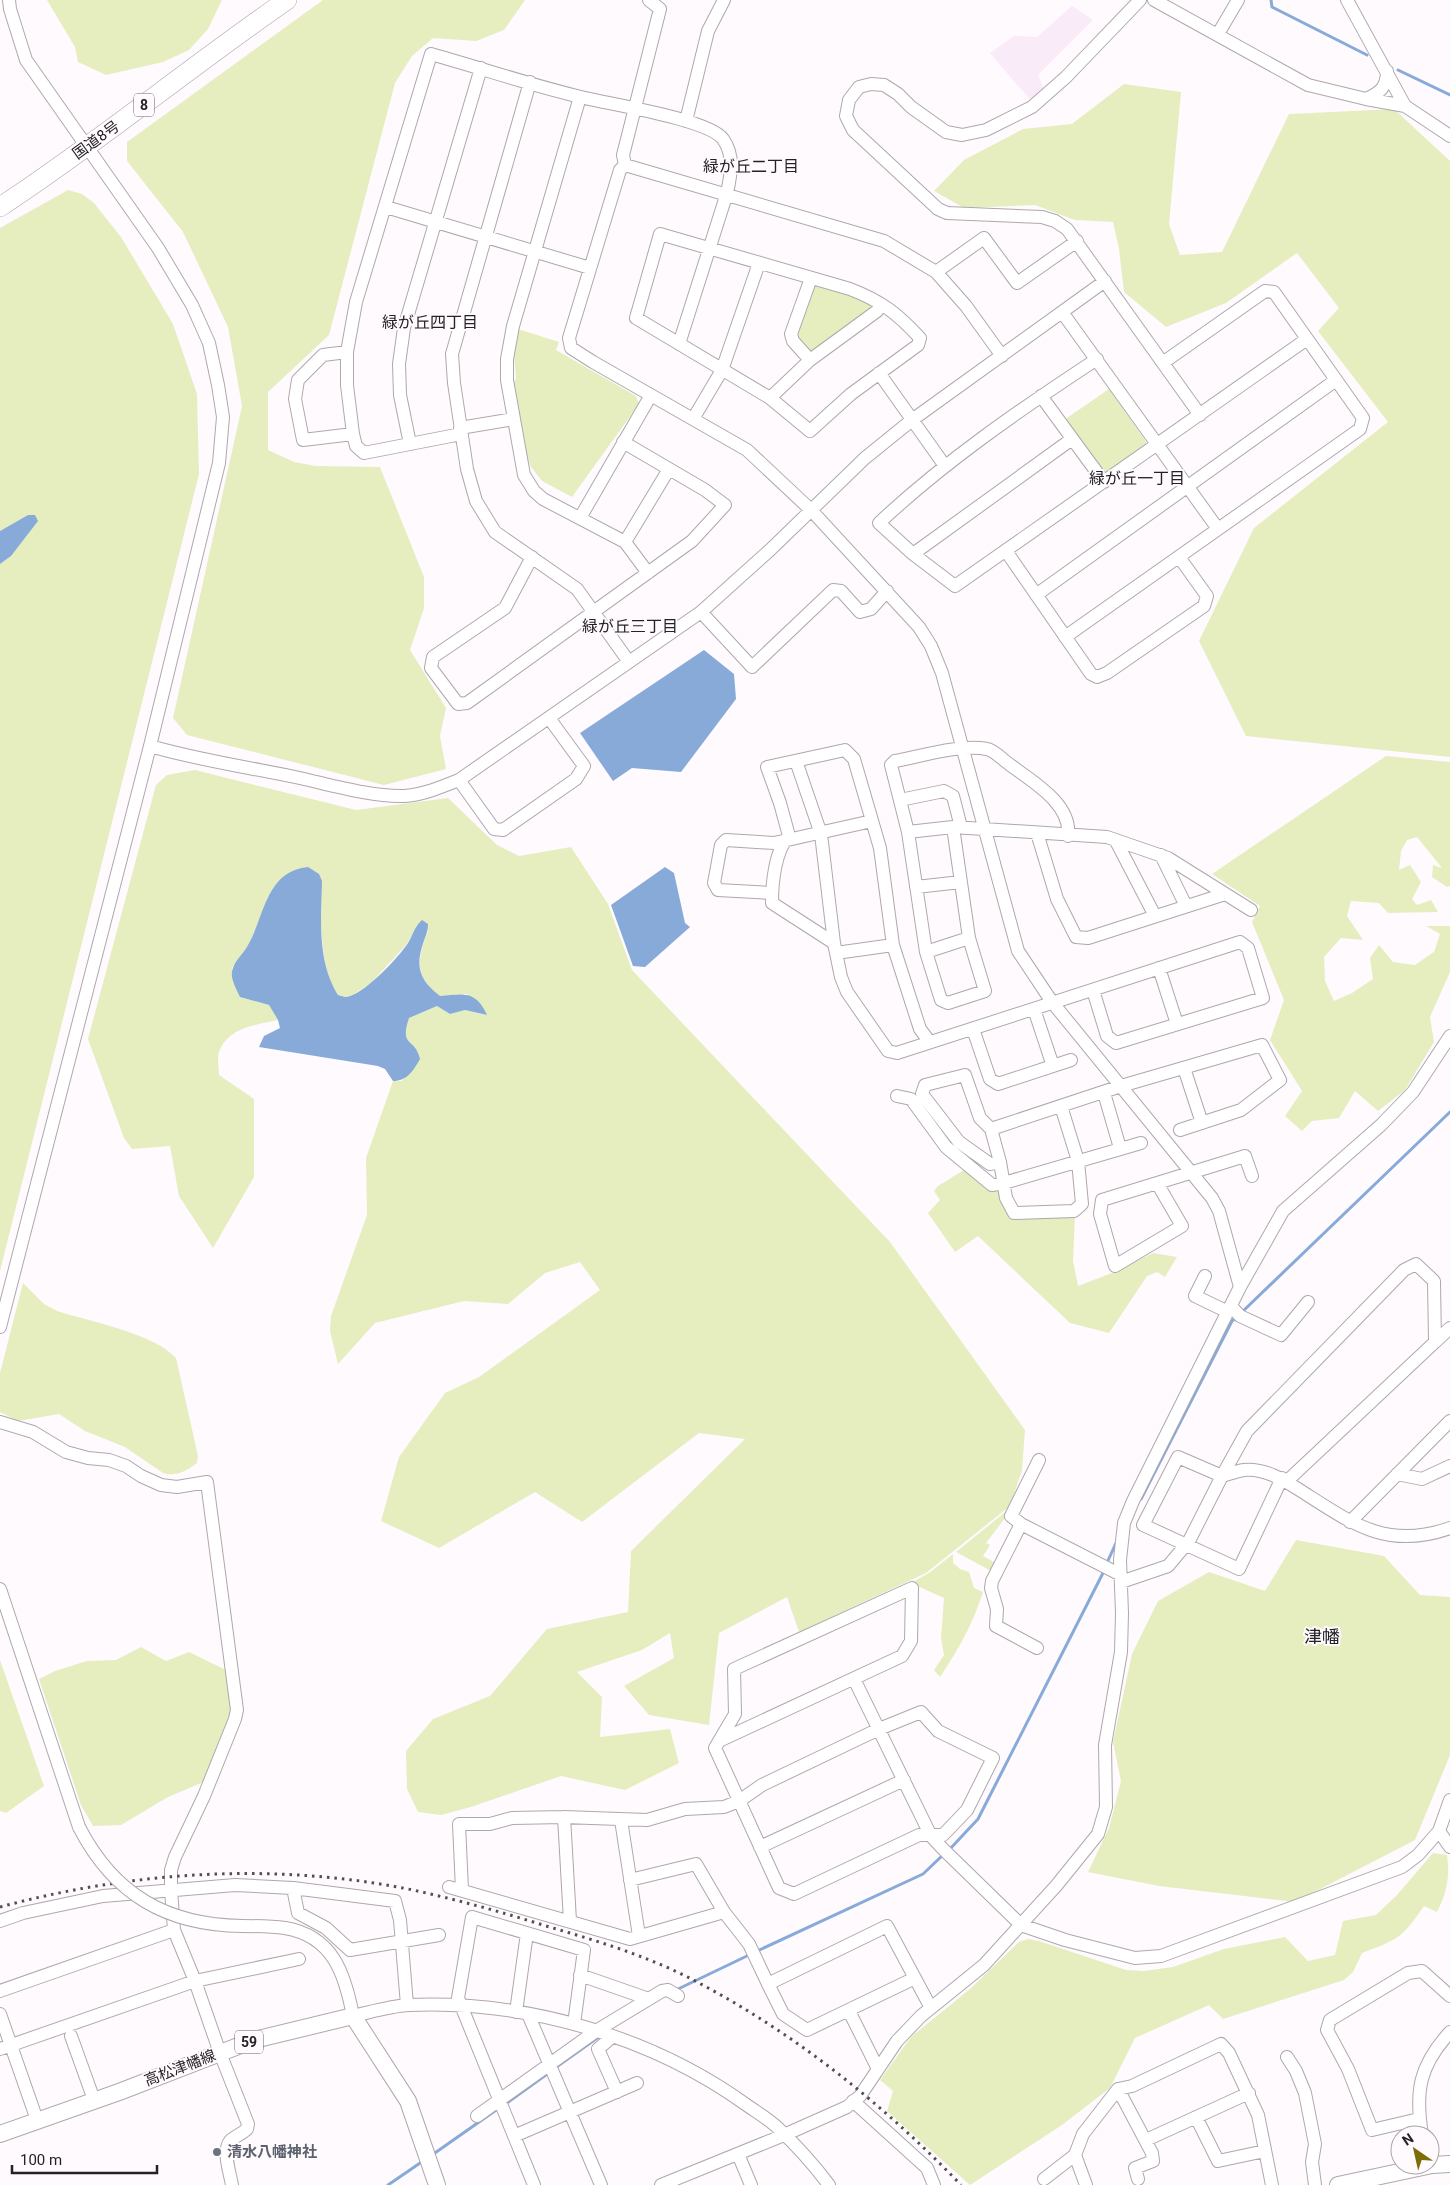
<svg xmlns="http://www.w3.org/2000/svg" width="1450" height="2185" viewBox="0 0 1450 2185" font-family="Roboto,'Noto Sans JP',sans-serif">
	<rect width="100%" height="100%" fill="#fffafe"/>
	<!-- built -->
	<path fill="#f9ebf8" d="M1072 6 1093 20 1038 75 1045 91 1032 102 990 53 1014 36 1037 37Z"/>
	<!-- green -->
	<path fill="#e6eec0" d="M47 0H222L208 29 189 50 163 62 106 75 78 62 75 47Z
		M323 0H525L504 30 476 41 433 38 412 56 395 83 329 335 268 392V450L294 462 316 466 380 467 424 577V608L410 650 446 708 440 736 446 769 384 785 187 735 173 718 242 406 228 327 183 232 127 161V142Z
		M1124 84 1181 92 1169 224 1180 255 1222 252 1289 114 1394 109 1450 161V757L1246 736 1199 641 1254 528 1388 422 1318 331 1339 308 1297 253 1226 303 1166 327 1124 292 1119 249 1113 222 1075 220 1035 205 964 208 934 191 964 160 1023 129 1072 124Z
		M68 190 82 194 94 203 121 237 173 324 197 394 199 474 0 1271V564L11 556 28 515 0 531V228Z
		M815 283 873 303V308L815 351H809L798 340V332Z
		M518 329 559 342 556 350 636 396 639 404 572 497 542 481 531 467 527 456 512 385 516 379 514 355Z
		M1109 389 1146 442 1145 447 1107 475 1102 474 1064 420Z
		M1386 756 1450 762V886L1447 887 1432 877 1433 865 1442 868 1417 837 1407 840 1401 851 1399 870 1410 865 1421 882 1412 899 1417 905 1431 900 1438 912 1388 913 1379 903 1351 901 1347 916 1363 940 1341 938 1324 957 1325 981 1334 1001 1352 993 1373 979 1370 958 1379 945 1393 962 1415 965 1434 952 1440 934 1426 926H1450V972L1430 1017 1434 1042 1405 1090 1378 1111 1355 1091 1339 1118 1312 1121 1302 1131 1285 1116 1302 1091 1270 1040 1284 1000 1252 922 1260 906 1212 874Z
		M195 770 356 810 448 798 497 845 519 856 571 847 608 904 632 970 890 1242 1025 1430 1022 1470 1010 1506 926 1573 799 1632 787 1597 719 1633 709 1725 649 1715 624 1686 674 1658 670 1633 642 1650 577 1672 602 1697 600 1737 670 1729 679 1763 625 1790 561 1776 471 1807 441 1815 418 1812 407 1789 406 1751 433 1719 490 1696 547 1629 628 1612 631 1551 745 1439 699 1433 582 1522 535 1492 439 1548 381 1521 399 1457 445 1393 479 1377 600 1290 580 1262 545 1273 508 1304 464 1301 375 1323 338 1364 330 1331 331 1316 367 1215 366 1158 393 1081H402L418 1052C404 1038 402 1037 409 1018L437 1006 450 1014 465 1010 486 1015 467 994 439 996C414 976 417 960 428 931L417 925 407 944 372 982 353 995 345 997 338 995C324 974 323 950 321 925L269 895 249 945 232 968 240 997 269 1005 278 1020C256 1025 228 1027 219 1052 217 1058 219 1068 219 1075L254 1099V1177L213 1248 179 1196 170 1146 132 1149 124 1138 88 1039 156 785 167 775Z
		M964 1170 987 1190 999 1189V1199L1014 1220 1075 1216 1073 1261 1078 1286 1112 1273 1153 1253 1177 1257 1165 1277 1157 1272 1147 1276 1109 1333 1070 1323 978 1236 955 1252 928 1213 940 1200 934 1191 938 1186Z
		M23 1283 44 1304 57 1311C89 1321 155 1334 176 1358L198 1456 197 1463C186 1471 177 1477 163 1473L125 1447 85 1431 59 1414 18 1421 0 1412V1373Z
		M1009 1509H1012L986 1543 990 1545 983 1556 996 1563 991 1571 956 1552Z
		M1296 1540 1384 1556 1420 1595 1450 1597V1755L1415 1840 1295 1902 1159 1886 1088 1872 1109 1828 1121 1781 1113 1742 1132 1654 1158 1601 1209 1572 1265 1591Z
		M953 1554V1563L960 1569 969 1572 974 1588 983 1592C973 1623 959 1649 940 1677L934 1670 944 1655 941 1638 944 1598 911 1583 929 1573Z
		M141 1647 166 1661 189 1652 228 1671 234 1710 206 1781 168 1797 121 1825 93 1826 81 1805 39 1679 55 1671 87 1661 116 1660Z
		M0 1660 44 1786 6 1813 0 1811Z
		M1433 1853 1447 1855C1450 1876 1447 1893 1437 1912L1424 1906C1402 1938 1399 1939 1362 1953L1353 1972 1344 1980 1223 2019 1209 2005 1135 2038 1110 2088 1062 2125 970 2185 887 2111 893 2091 880 2080 911 2037 970 1989 1019 1942 1028 1939 1039 1941 1126 1970 1144 1971 1173 1967 1224 1949 1285 1937 1308 1961 1335 1955 1343 1921 1376 1915 1397 1895Z"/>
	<!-- water -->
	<path fill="#87aad8" d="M28 515H35L38 521 11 556 0 564V531Z
		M704 650 734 674 736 699 681 772 632 768 613 781 580 733Z
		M308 867 319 874 322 881C321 918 317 962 338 995 338 995 345 997 345 997 362 997 399 957 408 943 413 935 414 927 422 920L428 924C428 932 425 937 423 944 415 967 420 981 440 996 463 994 476 990 487 1015L465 1010 450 1014 437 1006 409 1018C399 1048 415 1037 420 1059 413 1071 407 1081 393 1081L385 1069 378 1066 259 1047 264 1036 280 1028 278 1020 269 1005 240 997C236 988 229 977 233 968 236 959 244 953 248 945 265 915 266 871 308 867Z
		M665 867 674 873 685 923 690 927 645 967 633 966 611 905Z"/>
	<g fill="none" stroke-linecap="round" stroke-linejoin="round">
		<!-- stream -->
		<path stroke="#87aad8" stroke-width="3" d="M1271 0 1272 7 1367 55
			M1398 70 1450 95
			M1241 1313 1450 1112
			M1141 1499 1232 1321 1237 1317
			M1106 1565 1116 1543
			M949 1850 978 1819 1104 1571
			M755 1952 923 1874 944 1854
			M676 1990 749 1955
			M555 2068 600 2036
			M504 2105 550 2072
			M432 2155 499 2108
			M388 2185 423 2161"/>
		<!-- minor casing -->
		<g stroke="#afa7ae" stroke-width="14">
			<path id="minor" d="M1140 0 1066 77 1032 107 986 130 962 135 946 132 911 107 898 94 884 85 871 84 859 87 849 100 846 116 853 130 938 209 947 213 1042 217 1055 221 1067 229 1200 415
				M1154 0 1308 85 1366 99 1405 106 1450 136
				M1347 0 1405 106
				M1218 34 1238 0
				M530 82 452 354 454 383 467 469 476 501 495 532 577 589 629 662
				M580 97 513 326 507 359V380L524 475 534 491 543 499 625 542 648 573
				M1366 99C1380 93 1387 87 1387 71
				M686 121 708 31 724 0
				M625 165 623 155 660 9 649 0
				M386 207 590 268
				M660 234 850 289C881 301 897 313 920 338L918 345 851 394 810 431 770 398 636 318Z
				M936 272 984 238 1017 283 1077 241
				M1062 312 1218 529
				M347 352 323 355 298 380 295 399 303 440 353 434
				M1002 356 966 306 936 272 884 241 625 165 620 170 569 338 571 348 593 362 747 450 811 510 919 627 931 646 942 673 1018 951 1052 1002 1212 1198 1219 1211 1240 1287
				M1097 359C1021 409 945 461 879 523L913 554 955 586 1307 339
				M810 360 793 341 791 334 811 278
				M879 373 945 466
				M1041 396 1104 482
				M770 398 810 360 877 311 881 305
				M693 419 722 370 759 263
				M460 428 514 419
				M461 434 364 453 356 446 353 434 347 385V352L356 302 431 54C481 68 530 85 581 97 608 104 708 119 723 139 735 156 731 174 727 193L679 344
				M410 444 400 395 399 364 404 328 481 68
				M580 518 651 395
				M625 542 669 469
				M1006 551 1091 674 1097 677 1107 673 1204 606 1207 596 1179 557
				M913 554 1072 439
				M532 557 505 608 433 657 431 668 458 704 467 703 692 541 725 505 705 490 623 442
				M1036 595 1336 380
				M701 612 752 667 833 590 841 591 860 612 871 609 887 591
				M1065 637 1360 429 1363 418 1274 292 1265 291 1164 362
				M150 746C198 760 247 767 295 777 328 784 371 797 404 796 423 795 441 787 459 780L701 612 770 550 865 458 912 420 1105 281
				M796 761 821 834 834 943
				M459 780 494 829 503 830 576 779 584 766 549 718
				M900 800 944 791 953 796 961 827
				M953 827 969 938 985 991 948 1003 941 1000 926 952 908 832 891 765 895 761C922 756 960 744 987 749 994 750 1003 760 1009 764 1031 781 1072 803 1068 836
				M908 832 953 827 1107 837 1168 858 1251 910
				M1037 833 1057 899 1076 937 1088 938 1225 894
				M1116 841 1155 916
				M1161 855 1186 906
				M916 887 961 882
				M772 893 718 890 714 883 721 845 726 840 774 843 872 821
				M926 952 969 938
				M836 953 893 945
				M1159 968 1177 1024
				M1034 1009 1053 1066
				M973 1029 990 1079 998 1084 1071 1060
				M929 1041 920 1029 893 945 880 848 854 759 845 750 767 767 780 803 789 836C775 850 772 883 772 903L834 943 841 977 847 992 888 1051 897 1053 1240 942 1248 948 1263 998 1116 1043 1107 1036 1093 990
				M1184 1068 1202 1123
				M1104 1093 1120 1148
				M897 1096 911 1099 946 1147 992 1185 1004 1183 1141 1143
				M991 1129 1000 1162 1006 1198 1014 1213 1074 1211 1082 1204 1078 1161 1061 1106
				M1000 1162 990 1164 959 1142 922 1094 925 1085 965 1075 980 1118 991 1129 1121 1086 1262 1045 1280 1080 1241 1110 1180 1130
				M1157 1183 1182 1226 1115 1266 1100 1214 1102 1200 1245 1156 1252 1176
				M1205 1276 1195 1296 1228 1312
				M1231 1306 1240 1316 1281 1335 1308 1302
				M0 1327 150 746 219 463 223 417 218 385 209 343 192 305 158 248 26 60 10 9 9 0
				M1435 1342 1450 1328
				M0 1422 33 1432 66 1452 88 1458 109 1460 126 1466 141 1476 161 1485 177 1487 207 1482 237 1710 235 1719 204 1796 175 1857 171 1870V1890L174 1930 195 1981 220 2053 248 2124 247 2129C242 2134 235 2136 230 2141 222 2151 230 2173 232 2185
				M1397 1474 1422 1479 1450 1466
				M1282 1478 1239 1569 1143 1525 1178 1457 1222 1476 1247 1431 1404 1270 1416 1264 1434 1281 1435 1342 1286 1482
				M1350 1522 1450 1421
				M1021 1524 1121 1575
				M1121 1582 1168 1566 1189 1541 1222 1476C1229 1474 1237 1471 1244 1470 1264 1468 1282 1479 1298 1489 1350 1522 1386 1551 1450 1528
				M0 1589 79 1827
				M1037 1648 996 1626 997 1609 991 1588 992 1581 1021 1524 1011 1516 1039 1460
				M854 1679 931 1836 943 1849 1021 1925 1065 1940 1135 1958 1161 1956 1402 1867 1418 1855 1439 1831 1450 1800
				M564 1817 570 1921
				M621 1820 639 1936
				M1439 1831 1450 1847
				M760 1847 904 1780
				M630 1880 696 1864 724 1912 749 1944 768 1984
				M449 1887 630 1939 724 1912
				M293 1888 298 1913 326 1928 350 1950 439 1935
				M462 1890 459 1824H490L512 1818 564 1817 647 1820 685 1809 724 1807 739 1801 762 1785 879 1729 921 1712 938 1731 993 1758 967 1810 943 1835H919L794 1894 779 1888 715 1748 735 1714 734 1669 912 1588 911 1641 902 1656 719 1741
				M0 1921 23 1913 103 1896 235 1885 293 1888 395 1901 400 1920 407 2005
				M242 1926C256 1926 271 1926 285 1928 333 1936 345 1974 353 2016 371 2012 390 2006 409 2005 527 2000 653 2037 748 2106 758 2113 770 2120 779 2129 797 2146 814 2165 829 2185
				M580 1975 649 1999
				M915 1978 807 2030 783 2014 768 1984 887 1926 931 2008
				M0 1991 174 1930
				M849 2011 878 2069
				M516 2012 527 1933
				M0 2014 37 2120
				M528 2014 601 2185
				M71 2036 94 2100
				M612 2037 598 2049 617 2092
				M0 2049 195 1981 299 1959
				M1287 2057 1296 2071 1305 2093 1315 2144 1312 2162 1315 2185
				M1118 2089 1152 2153 1153 2161 1135 2168 1138 2179
				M853 2101 927 2168 934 2185
				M477 2116 596 2031 662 1991 668 1990 678 1996
				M1196 2117 1218 2161 1265 2151
				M1419 2119 1372 2130 1348 2069 1327 2030 1330 2020 1408 1973 1422 1971 1450 1996
				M1422 2135C1415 2091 1419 2066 1450 2032
				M514 2136 637 2083
				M1146 2140 1249 2093
				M738 2154 751 2185
				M1044 2179 1075 2155
				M534 2185 458 1998 472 1917 584 1950 574 2024
				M661 2185 784 2135 847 2107 860 2096 897 2041 921 2016 984 1965 1056 1886 1098 1834 1106 1807 1105 1745 1121 1652 1122 1613 1120 1560 1124 1523 1133 1501 1240 1287 1283 1211 1381 1125 1413 1092 1450 1036
				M1086 2185 1075 2155 1083 2134 1118 2089 1132 2086 1221 2044 1229 2053 1258 2115 1272 2185"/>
		</g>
		<!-- major casing -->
		<g stroke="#afa7ae" stroke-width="18">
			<path id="major" d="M0 2134 119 2092 254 2040 353 2016 408 2101 437 2185
				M1338 2185 1432 2165 1450 2164"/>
		</g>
		<!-- highway casing -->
		<g stroke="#afa7ae" stroke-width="20">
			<path id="highway" d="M0 207C99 142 190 67 287 0"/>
		</g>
		<!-- minor -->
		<use href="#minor" stroke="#fff" stroke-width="12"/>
		<!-- major -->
		<use href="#major" stroke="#fff" stroke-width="16"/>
		<!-- highway -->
		<use href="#highway" stroke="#fff" stroke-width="19"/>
		<!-- rail -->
		<path stroke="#514e51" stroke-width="3" stroke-dasharray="2.5 5" stroke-linecap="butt" d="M0 1907C133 1871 277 1862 413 1890 458 1900 502 1912 546 1926 598 1941 651 1957 699 1983 797 2035 884 2105 961 2185"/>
		<!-- minor-bridge casing -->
		<g stroke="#afa7ae" stroke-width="14" stroke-linecap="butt">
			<path id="minor-bridge" d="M79 1827C114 1895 167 1925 242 1926"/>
		</g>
		<!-- minor-bridge -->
		<use href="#minor-bridge" stroke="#fff" stroke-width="12"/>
	</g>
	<!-- markers -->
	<circle fill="#6b7280" stroke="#fffafe" stroke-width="2" cx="217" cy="2152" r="5"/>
	<g text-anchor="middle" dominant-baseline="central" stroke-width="4" stroke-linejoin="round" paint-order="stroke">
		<!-- shield labels -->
		<g fill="#fffafe" stroke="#666366" stroke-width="1">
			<rect x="134" y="93.5" width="20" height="23" rx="4"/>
			<rect x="235" y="2030.5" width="28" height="23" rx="4"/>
		</g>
		<g font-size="14" font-weight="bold" fill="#252225">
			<text x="144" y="105">8</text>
			<text x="249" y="2042">59</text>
		</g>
		<!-- street labels -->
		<g font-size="15" fill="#252225" stroke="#fffafe">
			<text transform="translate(96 140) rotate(-36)">国道8号</text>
			<text transform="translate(180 2068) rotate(-21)">高松津幡線</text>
		</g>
		<!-- worship labels -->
		<g font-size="15" font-weight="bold" fill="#5b616d" stroke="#fffafe" text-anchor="start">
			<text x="227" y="2152">清水八幡神社</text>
		</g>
		<!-- neighbourhood labels -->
		<g font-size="16" fill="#252225" stroke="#fffafe">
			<text x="751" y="166">緑が丘二丁目</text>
			<text x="430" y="322">緑が丘四丁目</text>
			<text x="1137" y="478">緑が丘一丁目</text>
			<text x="630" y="626">緑が丘三丁目</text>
		</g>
		<!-- quarter labels -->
		<g font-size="18" fill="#252225" stroke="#fffafe">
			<text x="1322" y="1636">津幡</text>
		</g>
	</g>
	<!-- north arrow -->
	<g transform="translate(1415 2150) rotate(326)"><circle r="24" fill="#fffafe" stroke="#a8a4a7"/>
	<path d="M0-4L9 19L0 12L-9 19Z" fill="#7d6d08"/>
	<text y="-8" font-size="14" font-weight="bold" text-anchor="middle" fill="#252225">N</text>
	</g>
	<!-- scale -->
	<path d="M12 2165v8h145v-8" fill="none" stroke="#252225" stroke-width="2.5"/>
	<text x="20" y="2165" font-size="15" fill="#252225" stroke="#fffafe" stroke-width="4" paint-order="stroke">100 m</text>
</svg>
